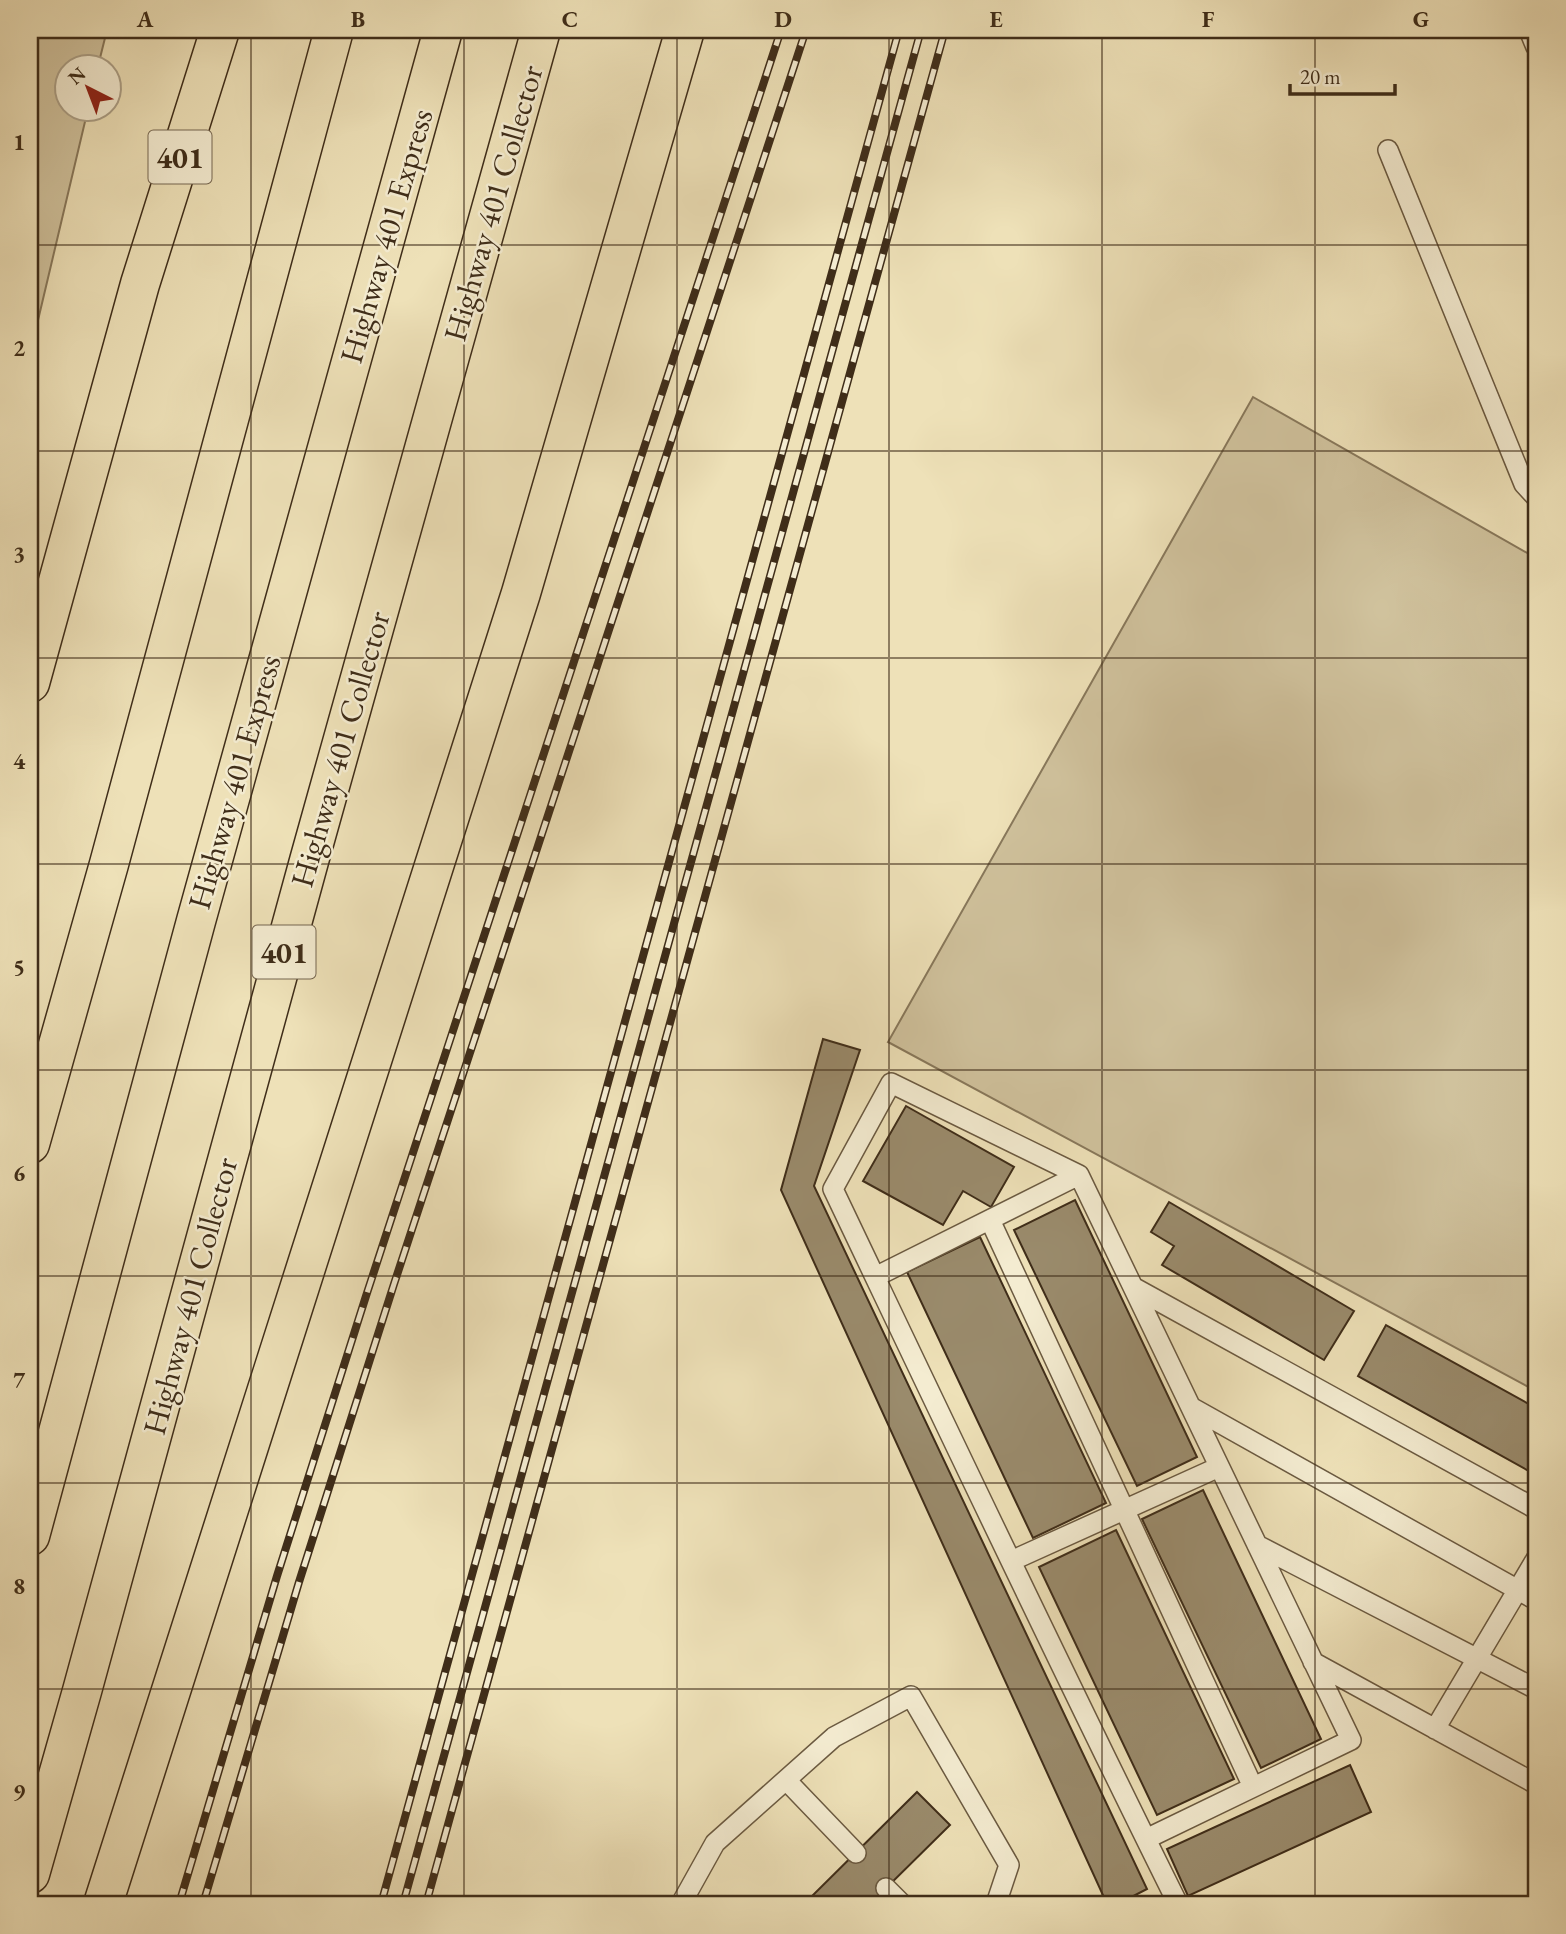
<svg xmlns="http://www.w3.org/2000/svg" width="1566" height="1934" viewBox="0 0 1566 1934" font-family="'EB Garamond',serif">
	<rect width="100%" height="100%" fill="#eee1b8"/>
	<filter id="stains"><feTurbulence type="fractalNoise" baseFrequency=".00286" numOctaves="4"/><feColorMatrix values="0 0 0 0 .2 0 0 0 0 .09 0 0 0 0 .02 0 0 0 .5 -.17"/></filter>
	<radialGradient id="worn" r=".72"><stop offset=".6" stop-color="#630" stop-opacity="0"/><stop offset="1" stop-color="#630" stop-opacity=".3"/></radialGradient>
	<!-- green -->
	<path fill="#d0c29d" stroke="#88785b" stroke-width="2" d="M30 30H107L98 66H66V108L88 109 30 354Z
		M1253 397 1536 558V1391L888 1042Z"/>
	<!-- building -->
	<path fill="#9a8b6c" stroke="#3f2d19" stroke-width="2" d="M823 1039 860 1050 814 1186 1147 1889 1118 1904H1107L781 1190Z
		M906 1106 1014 1167 991 1207 963 1191 943 1225 863 1181Z
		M1075 1200 1197 1457 1137 1486 1014 1230Z
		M1169 1202 1354 1311 1324 1360 1162 1265 1174 1246 1151 1232Z
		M980 1237 1106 1503 1033 1538 907 1272Z
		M1386 1325 1536 1408V1475L1358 1376Z
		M1203 1490 1321 1739 1261 1768 1142 1519Z
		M1116 1530 1234 1779 1157 1815 1039 1567Z
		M1350 1765 1371 1812 1188 1896 1167 1849Z
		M917 1792 950 1825 870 1904H804Z"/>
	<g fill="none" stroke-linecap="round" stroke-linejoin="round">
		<!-- lane casing -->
		<g stroke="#6b5a41" stroke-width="22">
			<path id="lane" d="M1529 30 1536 47
				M1388 150 1524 484 1536 497
				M1079 1175 1351 1740 1146 1839
				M990 1220 1253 1787
				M875 1277 1079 1175 891 1083 833 1189C947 1428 1060 1667 1178 1904
				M1133 1287 1536 1509
				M1191 1407 1536 1600
				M1257 1545 1536 1689
				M1011 1561 1219 1467
				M1313 1662 1536 1784
				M1435 1729 1536 1559
				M786 1780 856 1853
				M886 1888 902 1904
				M681 1904 715 1843 834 1737 911 1696 1009 1865 996 1904"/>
		</g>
		<!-- highway casing -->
		<g stroke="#3f2d19" stroke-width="41">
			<path id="highway" d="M30 683 140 284 220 30
				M30 1144 109 864 334 30
				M30 1536 196 921 443 30
				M30 1874 82 1691 309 861 541 30
				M103 1904 521 593 685 30"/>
		</g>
		<!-- lane -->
		<use href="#lane" stroke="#f4ecd1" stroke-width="19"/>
		<!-- highway -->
		<use href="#highway" stroke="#eee1b8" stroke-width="38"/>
		<!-- rail casing -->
		<g stroke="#3f2d19" stroke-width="8">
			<path id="rail" d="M179 1904 277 1576 366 1296 781 30
				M203 1904 299 1582 394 1284 806 30
				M381 1904 899 30
				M403 1904 921 30
				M426 1904 945 30"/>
		</g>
		<!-- rail -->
		<use href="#rail" stroke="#f4ecd1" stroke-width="5" stroke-dasharray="16" stroke-linecap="butt"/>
	</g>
	<!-- grid -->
	<path fill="none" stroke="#3f2d19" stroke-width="2" stroke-opacity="0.55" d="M251 30V1904M464 30V1904M677 30V1904M889 30V1904M1102 30V1904M1315 30V1904M30 245H1536M30 451H1536M30 658H1536M30 864H1536M30 1070H1536M30 1276H1536M30 1483H1536M30 1689H1536"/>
	<g text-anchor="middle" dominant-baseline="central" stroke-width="5" stroke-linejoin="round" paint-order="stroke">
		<!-- shield labels -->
		<g fill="#f4ecd1" stroke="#756650" stroke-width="2">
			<rect x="148.5" y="130.5" width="63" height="53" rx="5"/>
			<rect x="252.5" y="925.5" width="63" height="53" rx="5"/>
		</g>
		<g font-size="30" font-weight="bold" fill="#3f2d19">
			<text x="180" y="157">401</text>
			<text x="284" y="952">401</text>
		</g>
		<!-- street labels -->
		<g font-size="32" fill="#3f2d19" stroke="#f4ecd1">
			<text transform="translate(493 203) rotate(-74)">Highway 401 Collector</text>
			<text transform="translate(386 236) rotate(-74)">Highway 401 Express</text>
			<text transform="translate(340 749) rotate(-74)">Highway 401 Collector</text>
			<text transform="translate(234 782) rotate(-74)">Highway 401 Express</text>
			<text transform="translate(190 1296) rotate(-75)">Highway 401 Collector</text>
		</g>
	</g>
	<!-- margin -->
	<rect width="1566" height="1934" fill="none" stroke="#eee1b8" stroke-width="77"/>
	<!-- north arrow -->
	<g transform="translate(88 88) rotate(318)"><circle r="33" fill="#f4ecd1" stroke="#aca087" stroke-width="2"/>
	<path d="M0-5L12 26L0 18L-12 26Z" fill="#8f2418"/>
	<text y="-10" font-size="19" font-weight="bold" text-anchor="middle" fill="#3f2d19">N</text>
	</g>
	<!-- scale -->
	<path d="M1290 84v10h105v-10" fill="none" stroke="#3f2d19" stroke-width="3.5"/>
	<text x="1300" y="84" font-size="21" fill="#3f2d19" stroke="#f4ecd1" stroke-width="5" paint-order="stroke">20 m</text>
	<rect x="38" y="38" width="1490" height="1858" fill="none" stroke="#3f2d19" stroke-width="2.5"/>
	<g font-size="23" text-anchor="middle" font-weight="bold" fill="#3f2d19">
		<text x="145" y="27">A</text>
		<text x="358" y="27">B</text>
		<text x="570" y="27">C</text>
		<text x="783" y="27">D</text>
		<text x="996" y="27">E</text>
		<text x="1208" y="27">F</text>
		<text x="1421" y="27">G</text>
		<text x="19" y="150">1</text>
		<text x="19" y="356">2</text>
		<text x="19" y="562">3</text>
		<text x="19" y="769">4</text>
		<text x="19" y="975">5</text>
		<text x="19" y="1181">6</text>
		<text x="19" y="1388">7</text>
		<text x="19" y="1594">8</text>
		<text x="19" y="1800">9</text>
	</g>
	<rect width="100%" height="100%" filter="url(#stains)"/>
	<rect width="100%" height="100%" fill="url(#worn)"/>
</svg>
